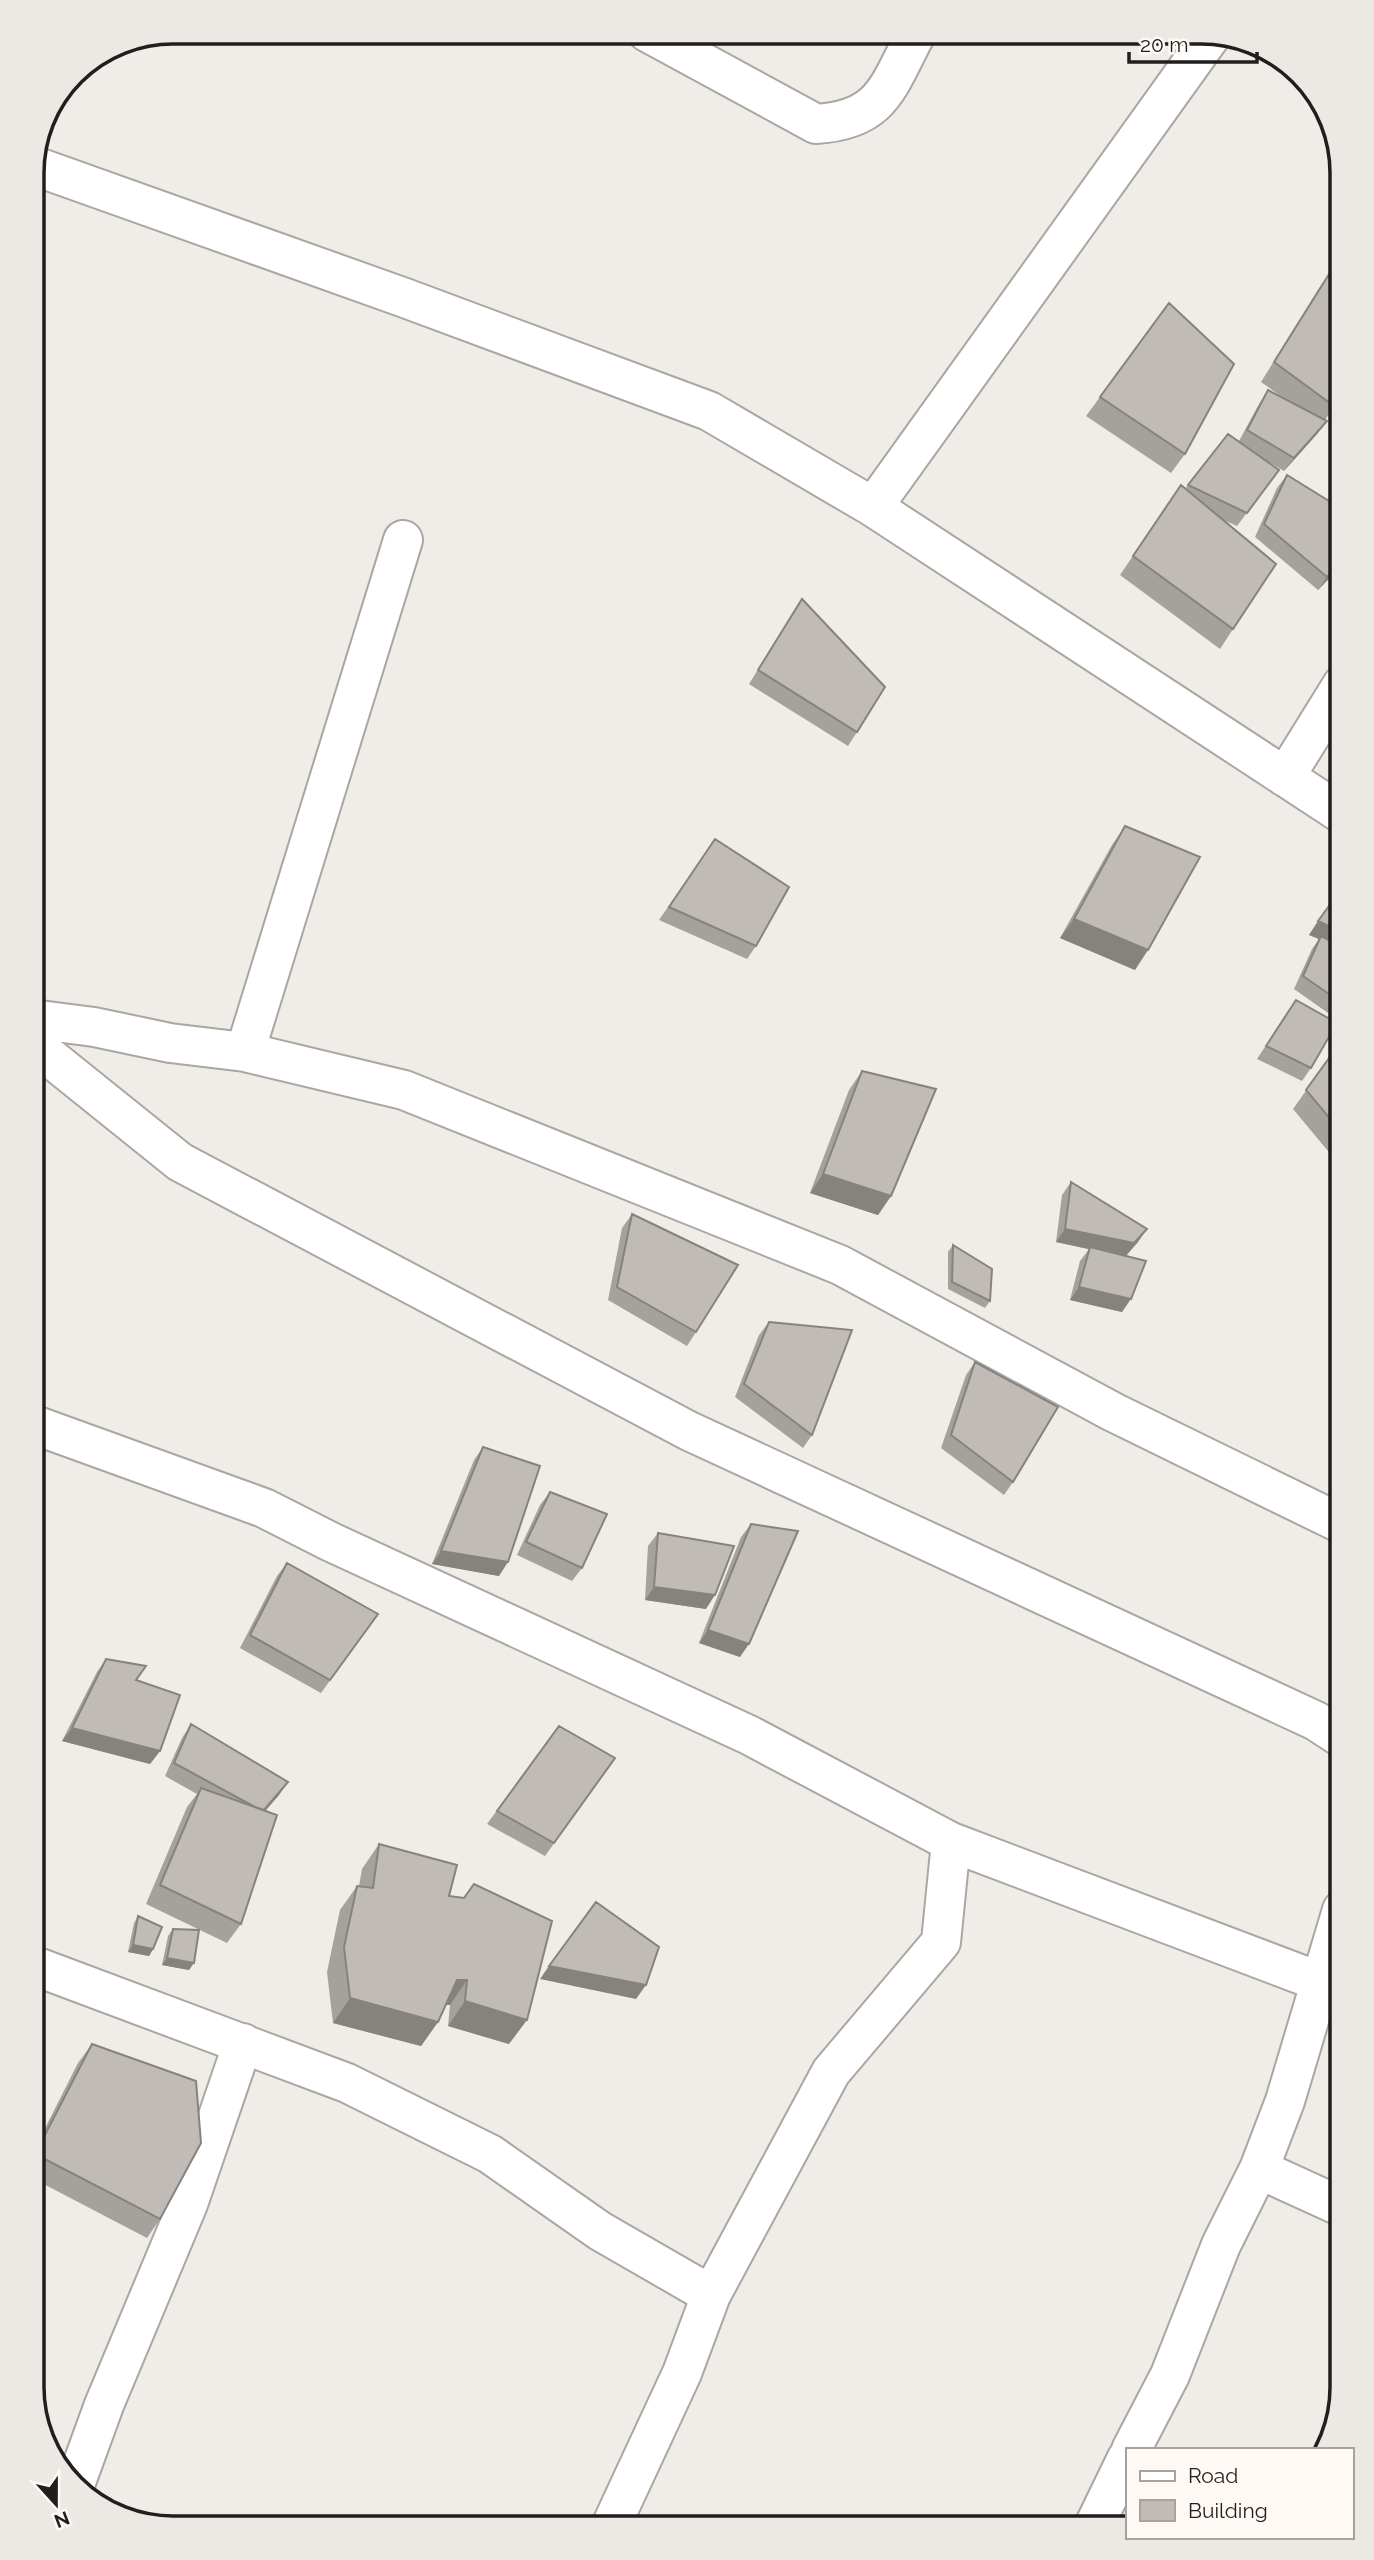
<svg xmlns="http://www.w3.org/2000/svg" width="1374" height="2560" viewBox="0 0 1374 2560" font-family="Raleway,sans-serif">
	<rect width="100%" height="100%" fill="#f0ece7"/>
	<g fill="none" stroke-linecap="round" stroke-linejoin="round">
		<!-- minor casing -->
		<g stroke="#aaa6a1" stroke-width="42">
			<path id="minor" d="M647 32 816 124C884 120 888 85 917 32
				M32 165 405 298 709 411 873 507 1342 814
				M873 507 1213 33
				M1285 777 1342 685
				M32 1019 94 1027 170 1043 245 1052 404 1090 840 1265 1113 1412 1342 1524
				M32 1043 180 1162 689 1431 1316 1721 1342 1738
				M245 1052 403 540
				M32 1424 264 1508 331 1542 749 1735 951 1842 941 1942 831 2072 711 2295
				M951 1842 1318 1981
				M32 1965 347 2083 490 2154 600 2231 711 2295 682 2373 610 2528
				M1259 2169 1342 2207
				M1131 2450 1170 2375 1221 2245 1259 2169 1285 2101 1342 1910
				M76 2482 104 2405 188 2204 243 2043
				M1093 2528 1127 2458"/>
		</g>
		<!-- minor -->
		<use href="#minor" stroke="#fff" stroke-width="38"/>
	</g>
	<!-- wall -->
	<path fill="#a5a19d" d="M1331 271 1342 394 1325 420 1327 421 1317 434 1284 471 1260 457 1279 470 1237 526 1221 519 1233 629 1220 649 1120 575 1181 485 1185 489 1228 434 1239 441 1259 404 1268 390 1285 399 1261 382 1318 290Z
		M1100 397 1185 454 1171 473 1086 416Z
		M1287 475 1342 565 1318 590 1255 537 1277 488Z
		M802 599 857 732 848 746 749 684Z
		M1125 826 1135 970 1060 938 1112 845Z
		M715 839 756 946 747 959 659 920Z
		M1342 888V1013L1338 1020 1294 989 1312 949 1319 939 1309 935Z
		M1296 1000 1311 1068 1302 1081 1257 1059Z
		M1342 1040V1143L1333 1157 1293 1109Z
		M862 1071 891 1196 878 1215 810 1193 849 1090Z
		M1071 1182 1138 1242 1125 1256 1122 1312 1070 1300 1080 1261 1089 1249 1056 1242 1062 1195Z
		M632 1214 696 1332 687 1346 608 1300 622 1228Z
		M953 1245 990 1301 985 1308 948 1289V1252Z
		M769 1322 812 1435 803 1448 735 1397 759 1335Z
		M975 1362 1013 1482 1004 1495 941 1448 966 1375Z
		M483 1447 499 1576 432 1564 474 1460Z
		M550 1492 582 1568 572 1581 517 1555 540 1505Z
		M751 1524 740 1657 699 1643 741 1537Z
		M658 1533 706 1609 645 1600 648 1546Z
		M287 1563 378 1614 321 1693 240 1648 277 1576Z
		M106 1659 136 1680 160 1751 150 1764 62 1741 97 1672Z
		M191 1724 279 1795 265 1811 241 1924 227 1943 146 1904 187 1807 197 1794 165 1776 182 1738Z
		M559 1726 615 1758 545 1856 487 1824Z
		M379 1844 449 1896 509 2044 448 2026 450 2005H446L438 2022 421 2046 333 2023 327 1972 340 1910 357 1886H359L362 1869Z
		M138 1916 153 1949 149 1956 128 1952 134 1923Z
		M173 1929 189 1970 162 1965 168 1936Z
		M92 2044 160 2219 147 2238 32 2178V2154L78 2063Z"/>
	<!-- shaded-wall -->
	<path fill="#86837f" d="M1327 421 1317 434 1284 471 1294 458Z
		M1342 562V565L1318 590 1327 577Z
		M1074 919 1148 950 1135 970 1060 938Z
		M1318 921 1342 932V949L1321 936 1319 939 1309 935Z
		M823 1174 891 1196 878 1215 810 1193Z
		M1065 1229H1147L1138 1242 1125 1257 1056 1242Z
		M1079 1287 1131 1299 1122 1312 1070 1300Z
		M441 1551 508 1562 499 1576 432 1564Z
		M654 1587 715 1595 706 1609 645 1600Z
		M708 1630 749 1644 740 1657 699 1643Z
		M72 1728 160 1751 150 1764 62 1741Z
		M288 1782 279 1795 253 1825 263 1811Z
		M133 1945 153 1949 149 1956 128 1952Z
		M167 1958 194 1963 189 1970 162 1965Z
		M549 1966 646 1985 636 1999 540 1979Z
		M457 1980H467L450 2005 439 2004Z
		M350 1998 438 2022 421 2046 333 2023Z
		M465 2001 527 2020 509 2044 448 2026Z"/>
	<!-- building -->
	<path fill="#c0bbb6" stroke="#86837f" stroke-width="2" d="M1331 271 1342 276V394L1334 406 1274 362Z
		M1169 303 1234 364 1185 454 1100 397Z
		M1268 390 1327 421 1294 458 1247 430Z
		M1228 434 1279 470 1247 513 1188 485Z
		M1287 475 1342 509V562L1327 577 1264 524Z
		M1181 485 1276 564 1233 629 1133 556Z
		M802 599 885 687 857 732 758 670Z
		M1125 826 1200 857 1148 950 1074 919Z
		M715 839 789 887 756 946 669 907Z
		M1342 888V932L1318 921Z
		M1321 936 1342 948V1003L1303 976Z
		M1296 1000 1337 1023 1311 1068 1266 1046Z
		M1342 1040V1133L1306 1090Z
		M862 1071 936 1089 891 1196 823 1174Z
		M1071 1182 1147 1229 1134 1243 1065 1229Z
		M632 1214 738 1265 696 1332 617 1287Z
		M953 1245 992 1269 990 1301 952 1282Z
		M1090 1247 1146 1261 1131 1299 1079 1287Z
		M769 1322 852 1330 812 1435 744 1384Z
		M975 1362 1058 1407 1013 1482 951 1435Z
		M483 1447 540 1466 508 1562 441 1551Z
		M550 1492 607 1514 582 1568 526 1542Z
		M751 1524 798 1531 749 1644 708 1630Z
		M658 1533 734 1546 715 1595 654 1587Z
		M287 1563 378 1614 330 1680 250 1635Z
		M106 1659 146 1666 136 1680 180 1695 160 1751 72 1728Z
		M191 1724 288 1782 264 1810 255 1807 174 1763Z
		M559 1726 615 1758 554 1843 497 1811Z
		M201 1788 277 1815 241 1924 160 1885Z
		M379 1844 457 1865 449 1896 464 1898 474 1884 552 1921 527 2020 465 2001 467 1980H457L438 2022 350 1998 344 1947 357 1886 373 1888Z
		M596 1902 659 1947 646 1985 549 1966Z
		M138 1916 162 1927 153 1949 133 1945Z
		M173 1929 199 1930 194 1963 167 1958Z
		M92 2044 196 2081 201 2143 160 2219 35 2154Z"/>
	<!-- crop -->
	<path d="M0 0H1374V2560H0ZM173 44H1201A129 129 0 0 1 1330 173V2387A129 129 0 0 1 1201 2516H173A129 129 0 0 1 44 2387V173A129 129 0 0 1 173 44Z" fill="#ece8e3" fill-rule="evenodd"/>
	<path fill="none" stroke="#211f1e" stroke-width="3.5" d="M173 44H1201A129 129 0 0 1 1330 173V2387A129 129 0 0 1 1201 2516H173A129 129 0 0 1 44 2387V173A129 129 0 0 1 173 44Z"/>
	<!-- legend -->
	<rect x="1126" y="2448" width="228" height="91" fill="#fef9f4" stroke="#a6a29e" stroke-width="2"/>
	<rect x="1140" y="2471" width="35" height="10" fill="#ffffff" stroke="#a6a29e" stroke-width="2"/>
	<text x="1188" y="2483" font-size="21" fill="#211f1e">Road</text>
	<rect x="1140" y="2500" width="35" height="21" fill="#c0bbb6" stroke="#a6a29e" stroke-width="2"/>
	<text x="1188" y="2518" font-size="21" fill="#211f1e">Building</text>
	<!-- north arrow -->
	<g transform="translate(56 2504) rotate(159)" stroke="#fef9f4" stroke-width="5" paint-order="stroke">
	<path d="M0-5L12 26L0 18L-12 26Z" fill="#211f1e"/>
	<text y="-10" font-size="19" font-weight="bold" text-anchor="middle" fill="#211f1e">N</text>
	</g>
	<!-- scale -->
	<path d="M1129 52v10h128v-10" fill="none" stroke="#211f1e" stroke-width="3.5"/>
	<text x="1140" y="52" font-size="21" fill="#211f1e" stroke="#fef9f4" stroke-width="5" paint-order="stroke">20 m</text>
</svg>
